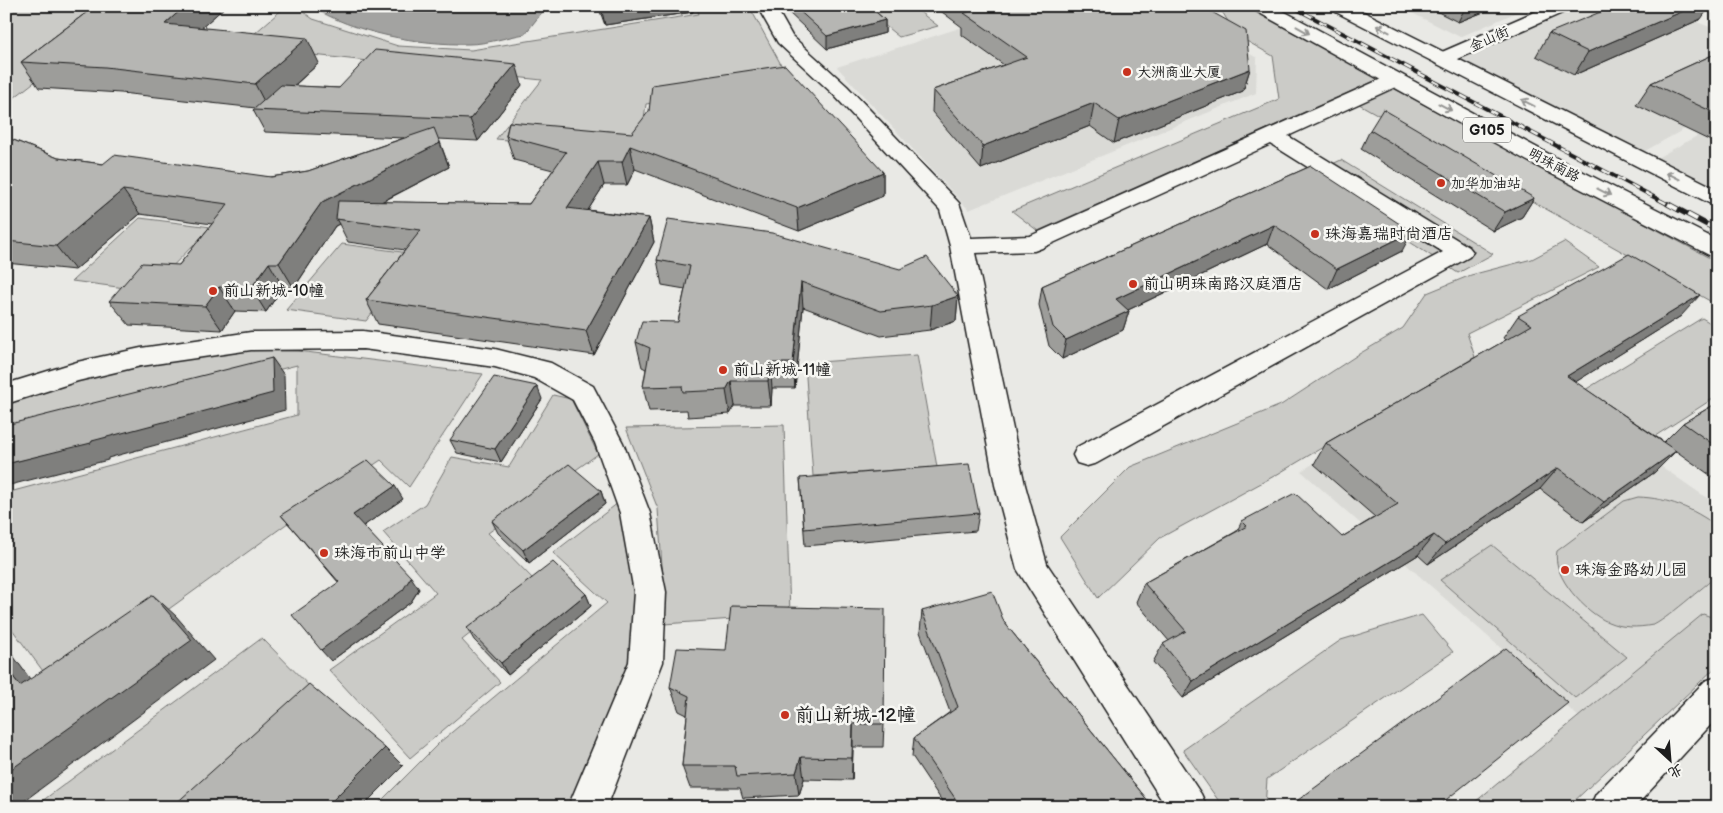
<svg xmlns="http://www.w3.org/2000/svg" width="1723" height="813" viewBox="0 0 1723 813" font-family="'Balsamiq Sans','LXGW WenKai TC',sans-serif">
	<rect width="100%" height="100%" fill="#e9e9e5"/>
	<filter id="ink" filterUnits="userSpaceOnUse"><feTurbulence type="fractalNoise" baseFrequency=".02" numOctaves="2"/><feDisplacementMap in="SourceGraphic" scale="10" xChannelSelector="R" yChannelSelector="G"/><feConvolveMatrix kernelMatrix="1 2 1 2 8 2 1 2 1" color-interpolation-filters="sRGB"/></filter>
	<g filter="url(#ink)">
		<!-- built -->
		<path fill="#dadad6" d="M1029 6 1199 25 1257 58 1256 93 969 210 837 67Z
			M1398 6H1531L1460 37Z
			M1580 6H1657L1717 30V111L1643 152 1458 60Z
			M1717 125V189L1655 159Z
			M1499 354 1717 505V635L1599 735 1301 471Z"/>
		<!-- green -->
		<path fill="#cbcbc7" stroke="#747472" d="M6 6H132L6 104Z
			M286 6H295L313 19 398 46 471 50 699 14 696 6H749L790 81 646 104 642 133 628 150 496 139 542 80 239 47Z
			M861 6H912L938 26 899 37Z
			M1211 6H1248L1381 78 1038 231 1012 211 1279 99 1273 56 1236 35 1223 13Z
			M1393 88 1717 262V305L1359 104Z
			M1341 160 1493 254 1458 273 1307 176Z
			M140 218 211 227 148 291 72 281Z
			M1564 242 1599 267 1467 333 1475 357 1276 475 1160 538 1098 598 1060 537 1130 467 1281 405 1359 354 1403 328 1427 293 1471 275 1532 259Z
			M342 244 417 254 366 321 286 310Z
			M1702 318 1717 327V396L1649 440 1580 393Z
			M246 350 298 351 483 374 409 487 381 460 285 525 57 690 6 621V493L297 415V365L6 438V404L77 381 141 364Z
			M917 355 937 467 813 476 805 363Z
			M553 395 571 399 598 454 488 533 536 582 462 640 500 682 410 758 329 670 436 593 383 532 425 504 452 457 509 467Z
			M784 425 790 615 664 624V594L658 509 626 428Z
			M1638 497C1668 498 1692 508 1717 526V576C1706 584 1662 623 1653 625 1637 628 1622 628 1608 622 1586 613 1551 576 1557 551L1624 501Z
			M618 503 635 593 628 665 581 782 567 807H375L440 742 607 603 553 553Z
			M1492 545 1627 657 1575 698 1440 580Z
			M1703 614 1717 619V666L1568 807H1469Z
			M1422 615 1453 652 1267 779 1265 807H1223L1183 750 1341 640Z
			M262 638 322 699 202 807H34Z"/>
		<!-- water -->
		<path fill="#a3a3a1" stroke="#6d6d6c" d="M311 6H547L525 34C507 37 487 44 469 44 419 45 353 33 311 6Z"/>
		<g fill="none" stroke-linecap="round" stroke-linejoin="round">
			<!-- minor casing -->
			<g stroke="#1c1c1c" stroke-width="3">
				<path id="minor" d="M757 6H775L792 36 847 86 959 203 971 238 1030 236 1388 76 1395 74 1402 76 1405 80 1402 84 1288 136 1469 247 1473 252 1469 257 1097 463 1087 466 1077 463 1073 455 1077 447 1443 252 1271 144 1042 248 1034 251 975 253 1025 485 1047 564 1201 794 1207 807H1166L1017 569 995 485 950 246 940 210 833 94 778 43Z
					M1548 6H1572L1569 10 1449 63 1442 65 1435 63 1433 59 1435 55Z
					M363 331 495 349 551 363 593 386 623 443 650 513 666 592 663 662 607 807H568L629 662 634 592 620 513 595 443 573 400 534 378 495 367 363 349 251 350 141 366 78 381 6 404V384L77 362 141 348 251 332Z
					M1717 677V718L1635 807H1590L1596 794 1705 681Z"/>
			</g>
			<!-- highway casing -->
			<g stroke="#1c1c1c" stroke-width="3">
				<path id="highway" d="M1251 6H1274L1560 160 1717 240V258L1709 255 1544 170 1254 10Z
					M1329 6H1352L1717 189V205L1709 203 1332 10Z"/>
			</g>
			<!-- minor -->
			<use href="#minor" fill="#f6f6f2" fill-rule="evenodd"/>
			<!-- highway -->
			<use href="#highway" fill="#f6f6f2" fill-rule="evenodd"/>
			<!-- rail-far1 casing -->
			<g stroke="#1c1c1c" stroke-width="4">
				<path id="rail-far1" d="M1291 6 1671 206"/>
			</g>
			<!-- rail casing -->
			<g stroke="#1c1c1c" stroke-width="5.5">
				<path id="rail" d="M1668 204 1717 230"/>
			</g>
			<!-- rail-far1 -->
			<use href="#rail-far1" stroke="#f6f6f2" stroke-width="2.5" stroke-dasharray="8" stroke-linecap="butt"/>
			<!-- rail -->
			<use href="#rail" stroke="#f6f6f2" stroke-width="4" stroke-dasharray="11" stroke-linecap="butt"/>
		</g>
		<!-- wall -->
		<path fill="#9d9d9a" stroke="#1c1c1c" d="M95 6H226L202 27 319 63 294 86 339 88 522 85 478 141 439 139 449 167 382 202 529 204 553 170 514 160 506 136 509 122 883 172V196L799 231 635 169 627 185H604L588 210 649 218 654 242 594 355 378 324 366 300 405 250 348 242 339 224 335 226 294 288 283 287 266 312 235 311 222 330 129 325 109 301 179 265 212 224 140 214 75 270 6 263V137L58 158 103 164 271 177 308 171 404 138 265 132 253 110 256 108 121 93 39 88 21 62Z
			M598 6H693V12L605 25Z
			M785 6H869L885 20V33L827 49 786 10Z
			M934 6H1201L1250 69 1243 91 1114 143 1090 126 981 169 932 112 933 90 1004 65 962 35V27Z
			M1426 6H1499L1458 22Z
			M1701 19 1574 75 1536 56 1549 33Z
			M1717 53V144L1636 105 1651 83Z
			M1370 130 1534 198 1522 217 1493 231 1361 149Z
			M1311 166 1402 251 1328 289 1267 244 1128 310 1129 311 1123 330 1062 359 1049 346 1039 305 1042 286Z
			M657 260 958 296 956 321 930 330 881 336 803 307 795 388H772L771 406H735L730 414 688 417 687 410 649 411 643 387 646 369 642 367 636 342 678 322 685 289 662 285Z
			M1518 316H1681L1575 382 1664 442 1683 423 1717 403V480L1676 451 1655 472 1583 522 1540 489 1428 564 1418 555 1183 698 1153 662 1163 644 1169 641 1136 602 1144 583 1237 531 1242 521 1342 537 1375 517 1314 464 1326 443 1506 340 1503 338Z
			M542 399 501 462 457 453 450 440Z
			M800 478 979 513 976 531 805 546Z
			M601 491 605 504 529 563 498 533 492 521Z
			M403 499 363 526 419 589 411 602 331 661 338 582 281 515Z
			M586 594 591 606 508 675 474 640 467 628Z
			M922 611 1004 622 1153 807H946L912 756 914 738 950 712 920 632Z
			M670 687 884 724 883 747H853L852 780 804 779 799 795 743 798 740 788H690L682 766 687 715 679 711Z
			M1294 803 1437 807H1291Z"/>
		<!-- shaded-wall -->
		<path fill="#7f7f7d" stroke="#1c1c1c" d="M185 6H226L179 48 165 24Z
			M609 6H693V12L605 25 601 7Z
			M1466 6H1499L1458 22Z
			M1695 6H1710L1701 19 1574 75 1588 52Z
			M885 20V33L827 49V36Z
			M307 38 319 63 268 109 255 84Z
			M516 64 522 85 478 141 470 119Z
			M1250 69 1243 91 1114 143 1119 120Z
			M1094 103 1090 126 981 169 983 146Z
			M440 143 449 167 346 220 336 219 339 224 335 226 294 288 279 263 322 202Z
			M630 146 635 169 627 185 622 162Z
			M598 162 604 185 574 232 567 208Z
			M883 172V196L799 231 797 208Z
			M123 190 140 214 75 270 56 246Z
			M1534 198 1522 217 1493 231 1505 212Z
			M649 218 654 242 594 355 586 331Z
			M1274 225 1267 244 1111 318 1116 299Z
			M1412 232 1402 251 1328 289 1337 269Z
			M269 263 283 287 266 312 251 288Z
			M801 282 803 307 795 388 793 363Z
			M219 287 235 311 222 330 205 306Z
			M1700 295 1681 316 1550 398 1567 376Z
			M958 296 956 321 930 330 932 305Z
			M1129 311 1123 330 1062 359 1066 340Z
			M272 358 284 375 285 410 108 458V460L6 486V464L92 441Z
			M770 363 772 388 771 406 768 381Z
			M731 381 735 406 730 414 726 390Z
			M537 386 542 399 501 462 495 449Z
			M1676 451 1655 472 1583 522 1604 502Z
			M1558 468 1540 489 1428 564 1445 544Z
			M395 486 403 499 362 527 353 515Z
			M601 491 605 504 529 563 523 550Z
			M1434 535 1418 555 1183 698 1193 681Z
			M411 577 419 589 411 602 331 661 321 650Z
			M586 594 591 606 508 675 501 663Z
			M153 595 176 616 214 660 16 807H6V773Z
			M6 646 49 705 20 686 6 667Z
			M853 724V747L852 780V758Z
			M385 748 403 766 362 807H326Z
			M801 757 804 779 799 795 796 773Z"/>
		<!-- building -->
		<path fill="#b6b6b3" stroke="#1c1c1c" d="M95 6H185L165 24 307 38 255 84 105 67 21 62Z
			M794 6H869L885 20 827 36Z
			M965 6H1201L1246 31 1250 69 1119 120 1094 103 983 146 933 90 1027 57 964 13 971 11Z
			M1615 6H1695L1588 52 1549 33Z
			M375 50 516 64 470 119 253 110 281 85 339 88Z
			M1717 53V114L1651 83Z
			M785 65 883 172 797 208 630 146 622 162H598L567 208 649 218 586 331 366 300 421 230 336 219 338 201 529 204 566 152 506 136 509 122 632 133 649 111 652 85Z
			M1383 109 1534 198 1505 212 1370 130Z
			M434 128 440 143 322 202 279 263H269L251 288 219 287 205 306 109 301 142 263 179 265 228 204 123 190 56 246 6 241V137L58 158 103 164 114 155 271 177 308 171Z
			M1311 166 1412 232 1337 269 1274 225 1116 299 1129 311 1066 340 1053 327 1042 286Z
			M668 219 772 233 900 269 927 257 958 296 932 305 881 311 801 282 793 363H770L768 381H731L726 390 683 392 682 386 643 387 650 348 636 342 642 321 678 322 690 266 657 260Z
			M1629 254 1700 295 1567 376 1676 451 1604 502 1558 468 1445 544 1434 535 1193 681 1163 644 1186 631 1144 583 1247 526 1242 521 1295 493 1342 537 1398 504 1326 443 1532 325 1518 316Z
			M272 358 273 393 92 441 91 443 6 464V425Z
			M494 377 537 386 495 449 450 440Z
			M1717 403V447L1683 423Z
			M368 460 395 486 353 515 411 577 403 590 321 650 292 615 339 582 281 515Z
			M569 464 601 491 523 550 492 521Z
			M969 464 979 513 804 529 800 478Z
			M553 562 586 594 501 663 467 628Z
			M992 591 1004 622 1153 807H961L914 738 958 707 922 611Z
			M153 595 192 640 6 773V667L20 686Z
			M731 606 885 609 884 724H853L852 758 801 757 796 773 737 776 735 766H682L689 696 670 687 677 648 726 650Z
			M1506 648 1568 703 1437 807H1297L1294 803Z
			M309 684 385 748 326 807H172Z"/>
		<!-- one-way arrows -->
		<defs><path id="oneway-shaft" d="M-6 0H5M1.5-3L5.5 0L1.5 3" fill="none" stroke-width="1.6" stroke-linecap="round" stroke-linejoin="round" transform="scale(1.25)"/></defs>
		<g stroke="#949492">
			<use href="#oneway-shaft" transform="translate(1383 29) rotate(-153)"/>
			<use href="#oneway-shaft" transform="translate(1303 30) rotate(29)"/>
			<use href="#oneway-shaft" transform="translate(1528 103) rotate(-153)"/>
			<use href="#oneway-shaft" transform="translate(1445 107) rotate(28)"/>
			<use href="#oneway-shaft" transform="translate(1673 176) rotate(-153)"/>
			<use href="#oneway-shaft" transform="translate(1604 192) rotate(27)"/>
		</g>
	</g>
	<!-- markers -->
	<g fill="#c8321e" stroke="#f6f6f2" stroke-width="2">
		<circle cx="1127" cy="72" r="5"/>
		<circle cx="1441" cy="183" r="5"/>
		<circle cx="1315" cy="234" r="5"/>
		<circle cx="1133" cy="284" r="5"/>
		<circle cx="213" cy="291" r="5"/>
		<circle cx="723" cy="370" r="5"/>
		<circle cx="324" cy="553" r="5"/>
		<circle cx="1565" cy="570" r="5"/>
		<circle cx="785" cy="715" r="5"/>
	</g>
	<g text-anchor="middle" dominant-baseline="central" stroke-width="5" stroke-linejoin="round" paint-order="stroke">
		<!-- far-street labels -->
		<g font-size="14" fill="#1c1c1c" stroke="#f6f6f2">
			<text transform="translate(1489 39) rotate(-24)">金山街</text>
			<text transform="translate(1554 165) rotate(28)">明珠南路</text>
		</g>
		<!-- far-poi labels -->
		<g font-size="14" fill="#1c1c1c" stroke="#f6f6f2" text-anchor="start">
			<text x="1137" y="72">大洲商业大厦</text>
			<text x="1451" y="183">加华加油站</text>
		</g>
		<!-- shield labels -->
		<rect fill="#f6f6f2" stroke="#5d5d5c" stroke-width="1" x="1463" y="117.5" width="48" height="25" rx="4"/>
		<g font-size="15" font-weight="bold" fill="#1c1c1c">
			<text x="1487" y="130">G105</text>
		</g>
		<!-- poi labels -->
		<g font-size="16" fill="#1c1c1c" stroke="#f6f6f2" text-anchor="start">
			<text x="1325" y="234">珠海嘉瑞时尚酒店</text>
			<text x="1143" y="284">前山明珠南路汉庭酒店</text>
			<text x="223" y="291">前山新城-10幢</text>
			<text x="733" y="370">前山新城-11幢</text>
			<text x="334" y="553">珠海市前山中学</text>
			<text x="1575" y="570">珠海金路幼儿园</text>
		</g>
		<!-- near-poi labels -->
		<g font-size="19" fill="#1c1c1c" stroke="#f6f6f2" text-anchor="start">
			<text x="795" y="715">前山新城-12幢</text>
		</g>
	</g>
	<!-- margin -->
	<rect width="1723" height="813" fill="none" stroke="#f6f6f2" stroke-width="25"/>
	<rect x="12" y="12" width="1698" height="788" fill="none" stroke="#1c1c1c" stroke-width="2" filter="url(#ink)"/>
	<!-- north arrow -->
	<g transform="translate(1670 760) rotate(154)" stroke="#f6f6f2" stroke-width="4" paint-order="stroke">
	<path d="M0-4L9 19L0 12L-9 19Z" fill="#1c1c1c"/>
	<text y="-8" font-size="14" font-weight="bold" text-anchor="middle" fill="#1c1c1c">北</text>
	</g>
</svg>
